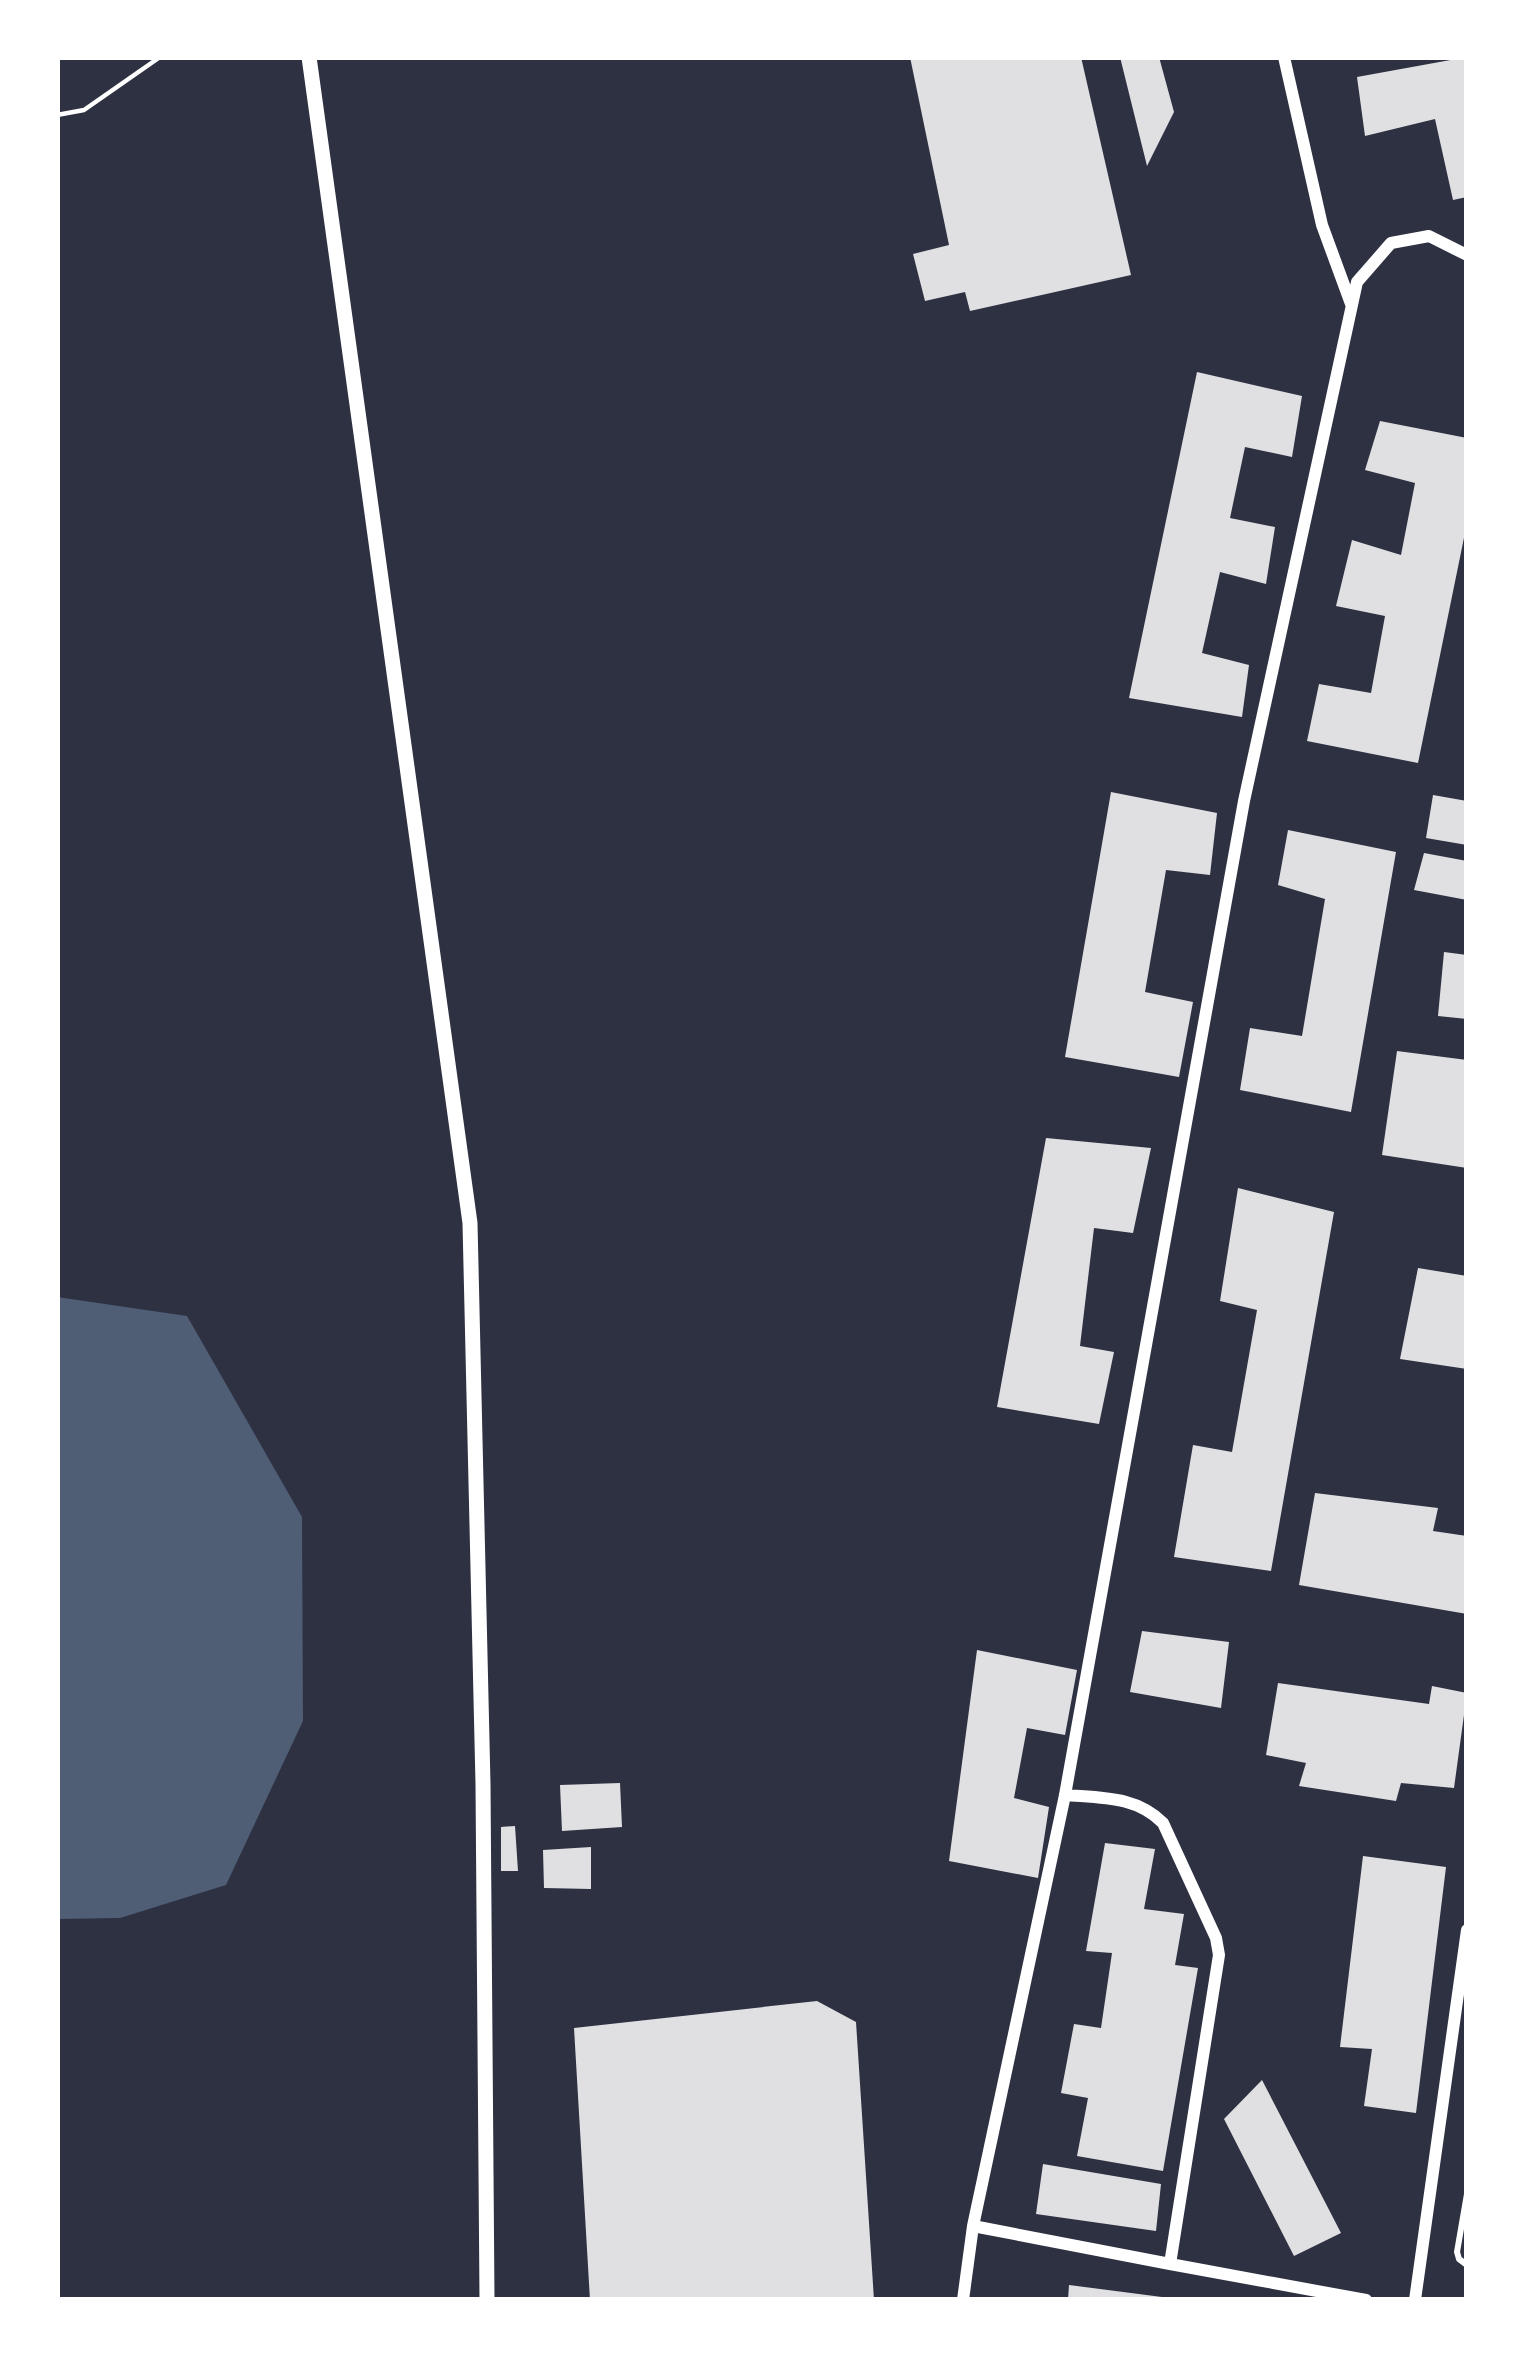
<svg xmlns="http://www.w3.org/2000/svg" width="1524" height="2357" viewBox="0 0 1524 2357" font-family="'Fira Sans',sans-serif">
	<rect width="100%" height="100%" fill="#2d3142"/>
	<!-- water -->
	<path fill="#4f5d75" d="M57 1297 187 1316 302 1517 303 1721 226 1885 120 1918 57 1919Z"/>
	<!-- building -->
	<path fill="#e0e0e3" d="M910 57H1081L1131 275 970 311 965 292 925 301 913 254 949 245Z
		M1120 57H1159L1174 112 1147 166Z
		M1467 57V197L1453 200 1435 119 1365 136 1357 77Z
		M1197 372 1302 396 1292 457 1245 447 1230 518 1275 527 1266 584 1220 572 1202 653 1249 665 1242 717 1129 698Z
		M1380 421 1467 438V523L1418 763 1307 741 1319 684 1371 693 1385 616 1336 606 1352 540 1401 555 1415 483 1365 470Z
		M1111 792 1217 813 1210 875 1166 870 1145 992 1193 1002 1179 1077 1065 1057Z
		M1433 795 1467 801V845L1426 838Z
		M1288 830 1396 852 1351 1112 1240 1090 1250 1028 1302 1036 1325 899 1278 885Z
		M1424 853 1467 861V900L1414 890Z
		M1444 952 1467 955V1019L1438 1016Z
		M1397 1051 1467 1060V1168L1382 1155Z
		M1046 1138 1151 1148 1133 1233 1094 1228 1080 1346 1114 1352 1099 1424 997 1407Z
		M1238 1188 1334 1212 1271 1571 1174 1557 1193 1445 1232 1452 1257 1310 1220 1301Z
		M1418 1268 1467 1276V1369L1400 1359Z
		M1315 1493 1438 1508 1433 1531 1467 1536V1614L1299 1585Z
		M1142 1631 1229 1642 1221 1708 1130 1692Z
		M977 1650 1077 1670 1065 1735 1027 1728 1014 1798 1049 1807 1038 1878 949 1861Z
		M1278 1683 1429 1704 1432 1686 1467 1693 1454 1788 1401 1783 1396 1801 1299 1786 1306 1763 1266 1755Z
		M620 1783 622 1827 562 1831 560 1785Z
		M515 1826 518 1871H501V1827Z
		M1105 1843 1155 1849 1144 1909 1184 1914 1175 1965 1198 1968 1163 2171 1077 2156 1088 2098 1061 2093 1074 2024 1101 2028 1112 1953 1086 1951Z
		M591 1847V1889L544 1888 543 1850Z
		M1363 1856 1446 1867 1416 2113 1364 2106 1372 2049 1340 2047Z
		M817 2001 856 2022 874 2300H590L574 2028Z
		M1262 2080 1341 2233 1294 2256 1224 2119Z
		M1043 2164 1161 2184 1156 2231 1036 2214Z
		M1069 2285 1162 2297V2300H1068Z"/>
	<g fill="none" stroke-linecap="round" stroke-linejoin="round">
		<!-- path -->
		<path stroke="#fff" stroke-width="4.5" d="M57 115 84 110 160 57"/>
		<!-- service -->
		<path stroke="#fff" stroke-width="6" d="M1467 2194 1457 2252 1459 2259 1467 2265"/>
		<!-- minor -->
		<path stroke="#fff" stroke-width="12" d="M1284 57 1322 225 1351 304
			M1065 1795C1102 1798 1136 1796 1163 1823L1216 1938 1219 1955 1170 2264 1366 2300
			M973 2226 1170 2264
			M963 2300 973 2226 1065 1795 1244 801 1357 282 1391 243 1429 236 1467 255
			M1415 2300 1467 1930"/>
		<!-- tertiary -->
		<path stroke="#fff" stroke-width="15" d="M309 57 470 1223 483 1784 487 2300"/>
	</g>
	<!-- border -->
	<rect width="1524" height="2357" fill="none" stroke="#ffffff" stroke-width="120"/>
</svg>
